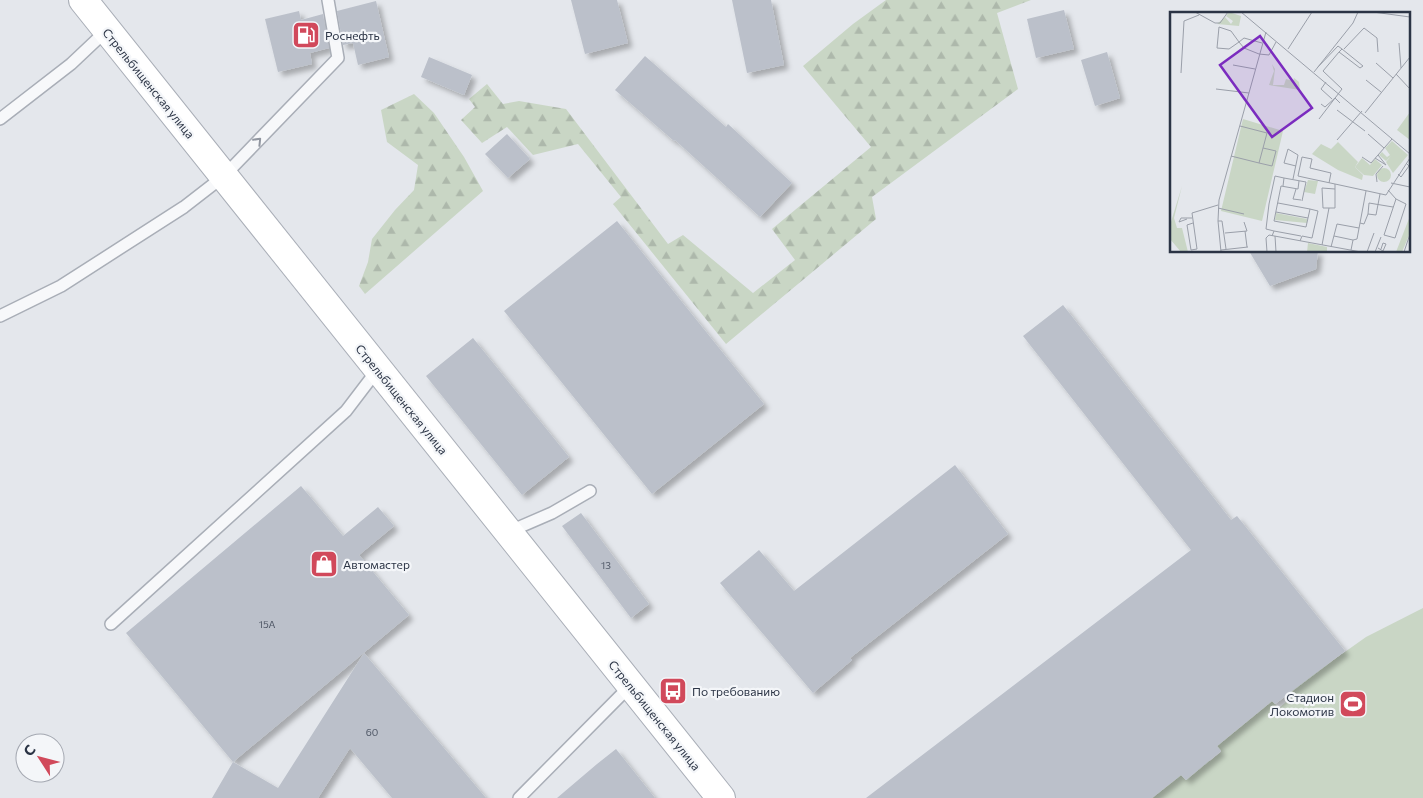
<svg xmlns="http://www.w3.org/2000/svg" width="1423" height="798" viewBox="0 0 1423 798" font-family="Commissioner,sans-serif">
	<defs>
		<pattern id="forest-firs" width="22" height="20" patternUnits="userSpaceOnUse" patternTransform="scale(1.25)"><rect width="22" height="20" fill="#c9d6c5"/><path d="M5 1l3.5 6h-7zM16 11l3.5 6h-7z" fill="#adb8ab"/></pattern>
		<filter id="shadow"><feDropShadow dx="4.5" dy="4.5" stdDeviation="2.5" flood-color="#0004"/></filter>
	</defs>
	<rect width="100%" height="100%" fill="#e4e7ec"/>
	<!-- forest -->
	<path fill="url(#forest-firs)" d="M886 0H1031L997 13 1018 89 872 197 876 219 726 344 613 204 621 197 578 144 533 155 507 127 482 143 461 120 475 107 469 99 487 84 503 104 519 101 566 109 668 244 683 235 753 293 795 260 772 229 871 147 803 66 853 24Z
		M414 94 434 113 464 157 483 191 365 294 359 286 368 262 372 239 395 210 414 190 418 165 387 142 381 110Z"/>
	<!-- pitch -->
	<path fill="#c9d6c5" d="M1423 608V798H1152L1181 775 1186 780 1198 770 1194 765 1205 756 1210 761 1221 752 1217 746 1272 701 1279 708 1292 697 1287 689 1318 671 1366 637Z"/>
	<!-- building -->
	<path fill="#bbc0ca" filter="url(#shadow)" d="M571 0H617L628 43 585 54Z
		M732 0H771L784 65 747 73Z
		M376 1 389 57 358 65 353 43 343 45 337 11Z
		M1064 10 1074 49 1036 58 1027 19Z
		M299 11 301 20 323 14 329 48 310 53 312 64 278 72 265 19Z
		M1107 52 1120 98 1095 106 1081 60Z
		M645 56 726 127 728 124 792 183 760 217 675 140 674 141 615 90Z
		M429 57 472 75 464 95 421 77Z
		M507 134 530 159 508 178 485 154Z
		M617 221 764 404 652 494 504 311Z
		M1249 251H1318L1316 269 1270 286Z
		M1063 305 1231 520 1237 516 1345 651 1275 704 1272 701 1217 746 1221 751 1186 780 1181 775 1152 798H866L1191 550 1023 336Z
		M473 338 569 457 522 495 426 376Z
		M955 465 1008 534 850 658 852 660 813 693 720 583 759 550 794 591Z
		M301 486 343 536 378 507 394 526 359 555 409 615 233 762 126 633Z
		M581 513 649 604 631 618 562 526Z
		M364 653 486 798H392L350 748 318 798H212L233 762 278 788Z
		M616 749 655 798H557L597 764Z"/>
	<g fill="none" stroke-linecap="round" stroke-linejoin="round">
		<!-- lane casing -->
		<g stroke="#a9aeb7" stroke-width="14">
			<path id="lane" d="M0 119 71 64 107 30
				M0 316 61 286 184 207 224 176 338 58 328 0
				M508 532 552 513 590 491
				M111 624 346 411 378 369
				M519 798 631 685"/>
		</g>
		<!-- secondary casing -->
		<g stroke="#a9aeb7" stroke-width="30">
			<path id="secondary" d="M83 0 721 798"/>
		</g>
		<!-- lane -->
		<use href="#lane" stroke="#f7f8fa" stroke-width="11"/>
		<!-- secondary -->
		<use href="#secondary" stroke="#fff" stroke-width="28"/>
	</g>
	<!-- one-way arrows -->
	<defs><path id="oneway-chevron" d="M-2-3.5L2.5 0L-2 3.5" fill="none" stroke-width="1.6" stroke-linecap="round" stroke-linejoin="round" transform="scale(1.25)"/></defs>
	<use stroke="#9196a0" href="#oneway-chevron" transform="translate(258 141) rotate(-46)"/>
	<!-- icons -->
	<defs>
		<g id="fuel-square" transform="scale(1.4375)"><rect x="-9" y="-9" width="18" height="18" rx="4" fill="#d1495b" stroke="#f4f6f9"/><path d="M-5.5-6h7V0h2V4h1.3V-2.5L3-4.5l.8-.8L6-3V5H2.5V1h-1V6h-7ZM-4.2-4.7v3.2H.2V-4.7Z" fill="#fff"/></g>
		<g id="shop-square" transform="scale(1.4375)"><rect x="-9" y="-9" width="18" height="18" rx="4" fill="#d1495b" stroke="#f4f6f9"/><path d="M-5-2.5h2.3a2.7 3.5 0 0 1 5.4 0H5L5.5 6h-11ZM-1.5-2.5h3a1.5 2.3 0 0 0-3 0Z" fill="#fff"/></g>
		<g id="bus-square" transform="scale(1.4375)"><rect x="-9" y="-9" width="18" height="18" rx="4" fill="#d1495b" stroke="#f4f6f9"/><path d="M-5-6H5V4H4V6H2V4H-2V6H-4V4H-5ZM-3.5-4V0h7V-4ZM-3.5 1.2v1.5H-2V1.2ZM2 1.2v1.5H3.5V1.2Z" fill="#fff"/></g>
		<g id="stadium-square" transform="scale(1.4375)"><rect x="-9" y="-9" width="18" height="18" rx="4" fill="#d1495b" stroke="#f4f6f9"/><path d="M0-5a6.5 5 0 1 0 0 10a6.5 5 0 1 0 0-10ZM-3.5-1.8h7v3.6h-7Z" fill="#fff"/></g>
	</defs>
	<g fill-rule="evenodd">
		<use href="#fuel-square" x="306" y="35"/>
		<use href="#shop-square" x="324" y="564"/>
		<use href="#bus-square" x="673" y="691"/>
		<use href="#stadium-square" x="1353" y="704"/>
	</g>
	<g text-anchor="middle" dominant-baseline="central" stroke-width="4.5" stroke-linejoin="round" paint-order="stroke">
		<!-- number labels -->
		<g font-size="10" fill="#4f5766">
			<text x="606" y="565">13</text>
			<text x="267" y="624">15А</text>
			<text x="372" y="732">60</text>
		</g>
		<!-- poi labels -->
		<g font-size="12" fill="#2b3445" stroke="#f4f6f9" text-anchor="start">
			<text x="325" y="35">Роснефть</text>
			<text x="343" y="564">Автомастер</text>
			<text x="692" y="691">По требованию</text>
			<text x="1334" y="697" text-anchor="end">Стадион<tspan x="1334" dy="14">Локомотив</tspan></text>
		</g>
		<!-- street labels -->
		<g font-size="12" fill="#2b3445" stroke="#f4f6f9">
			<text transform="translate(149 83) rotate(51)">Стрельбищенская улица</text>
			<text transform="translate(402 399) rotate(51)">Стрельбищенская улица</text>
			<text transform="translate(655 715) rotate(51)">Стрельбищенская улица</text>
		</g>
	</g>
	<!-- overview -->
	<g transform="translate(1170 12)">
		<rect width="240" height="240" fill="#e4e7ec"/>
		<path d="M138 168 148 169 145 182 134 180ZM106 201 137 207V211L105 208Z" fill="#c9d6c5"/>
		<path d="M59 0 71 4 69 14 47 12 55 5 61 12 63 9 56 4ZM102 52 105 57 103 73H114L116 67 123 69 124 66 129 70 130 78 99 73 104 59ZM168 130 188 150 185 155 193 163 192 168 168 158 142 142 151 132 161 137ZM12 174 4 206 7 216H12L18 240H11L0 227V213ZM240 204V221L232 240H226ZM138 231 157 235V240H137Z" fill="#c9d6c5"/>
		<path d="M222 129 238 143 223 161 216 150 221 144 216 149 209 143 212 140 217 145 220 143 215 136ZM192 146 200 153 205 147 212 153 203 164 194 163 185 155ZM207 163a7 7 0 1 1 14 0a7 7 0 1 1-14 0Z" fill="#c9d6c5"/>
		<path d="M240 100V128L227 118ZM73 107 113 119 92 209 51 199Z" fill="#c9d6c5"/>
		<path fill="none" stroke="#9a9fa9" stroke-width="1" d="M25 0 45 11H50L58 0M71 0 240 142M203 0 240 5M92 31 74 26 69 30 59 37 47 36 49 15 61 19 69 30 74 36 89 42 99 43 106 30M229 31 231 56M118 37 142 0M174 37 194 16 207 26 208 40M206 51 223 66M63 53 85 57M147 56 168 34 172 37M144 60 183 11 188 0M11 61 14 9 29 3M226 62 240 77M196 68 211 80M156 70 151 77 162 87M46 77 79 81M151 92 155 95 165 86 170 91M167 98 195 119M195 101 240 45M149 107 172 77 153 59 169 40 172 37 193 54 190 56 169 40M198 122 214 136M167 128 192 99M61 144 89 151 97 121 70 114M192 145 201 151 222 127M205 146 216 153 208 143M89 151 102 154 106 139 93 136M228 162 231 165 239 154 236 151M123 167 128 143 118 137 114 151 126 154M129 169 128 177 111 174 104 209 136 215 140 197 148 199 142 226 132 224 130 229M207 170 206 162 213 154M159 171 161 161 140 156 142 147 132 145 128 164 137 166 165 172M221 171 240 175M113 174 114 166 136 170M126 177 123 187 131 188M165 177V172L216 183 240 146M218 178 226 187 214 223 225 226 236 192 226 187M132 189 136 170M108 191 140 197M48 196 74 202M106 200 138 206M198 202 199 191 223 195M17 207 9 210 11 206H22M48 209H52L56 237M23 211 17 213 21 238 27 237 22 201 48 193M190 211 194 212 198 202 206 203 210 182M75 219 77 235M104 219 96 217 99 192 105 164 114 166M55 221 77 219 74 210M102 224 104 219 131 224M105 224 106 240M164 224 183 228M152 233 159 196H165V177L152 176 153 196H159M161 235 167 212 189 216M208 236 213 239 216 232 213 231 211 237M51 238 78 235M181 238 183 228 187 227 196 179M51 240 48 209 49 188 96 20M97 240 96 226 99 223 191 240M197 240 204 221M205 240 211 225M234 240 240 222"/>
		<path fill="#7b2cbf" fill-opacity="0.15" stroke="#7b2cbf" stroke-width="2.5" d="M90 24 142 96 102 125 50 53Z"/>
		<rect width="240" height="240" fill="none" stroke="#2b3445" stroke-width="2.5"/>
	</g>
	<!-- north arrow -->
	<g transform="translate(40 758) rotate(306)"><circle r="24" fill="#f4f6f9" stroke="#a4a8b1"/>
	<path d="M0-4L9 19L0 12L-9 19Z" fill="#d1495b"/>
	<text y="-8" font-size="14" font-weight="bold" text-anchor="middle" fill="#2b3445">С</text>
	</g>
</svg>
